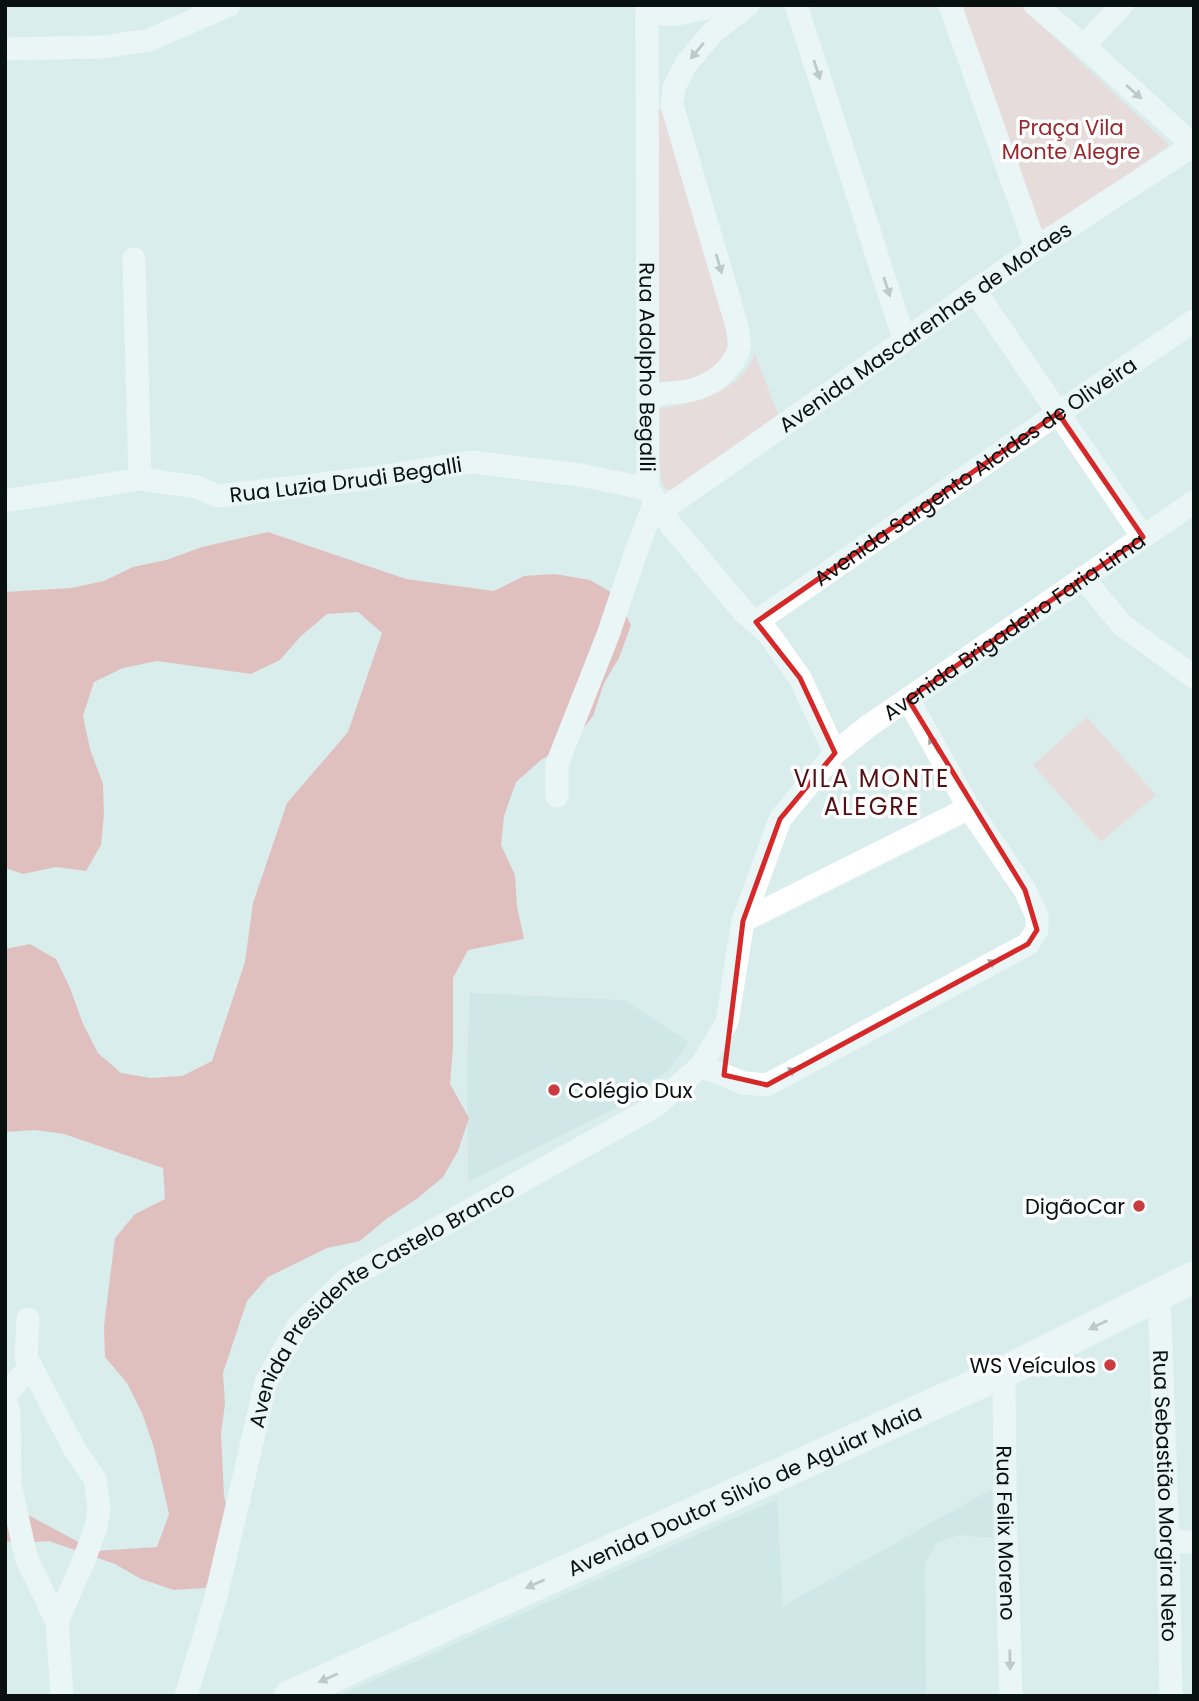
<svg xmlns="http://www.w3.org/2000/svg" width="1199" height="1701" viewBox="0 0 1199 1701" font-family="Poppins,sans-serif">
	<rect width="100%" height="100%" fill="#d9edec"/>
	<!-- built -->
	<path fill="#c3e1e0" d="M470 993 624 1000 689 1042 668 1070 614 1109 468 1182 467 1062Z
		M992 1489 993 1538 958 1535 936 1543 925 1564 926 1696H338L777 1499 783 1606Z"/>
	<!-- green -->
	<path fill="#f6c8c5" d="M957 5H1020L1169 145 1040 239Z
		M666 107 732 342 723 363 706 378 657 383 653 113Z
		M755 354 780 420 673 491 665 489 661 478 652 410C682 405 717 399 740 377 747 371 751 362 755 354Z
		M1087 717 1156 795 1101 842 1033 765Z"/>
	<!-- forest -->
	<path fill="#e98a86" d="M268 532 406 579 494 591 524 576 555 574 590 580 616 595 631 625 619 658 604 683 593 716 573 741 541 760 516 782 504 816 501 845 515 875 517 906 524 939 468 950 453 978V1046L450 1084 469 1118 458 1151 443 1177 418 1198 386 1219 360 1241 327 1248 268 1277 247 1301 223 1373 225 1404 221 1433 224 1496 231 1529 220 1562 205 1588 174 1590 141 1579 115 1564 49 1541 18 1543 5 1541V1508L32 1517 95 1551 157 1547 169 1514 154 1448 142 1413 127 1383 105 1357 104 1326 115 1238 135 1214 165 1199 163 1168 64 1134 35 1130 5 1132V949L30 944 56 959 70 988 83 1024 98 1053 121 1073 151 1078 182 1076 212 1061 245 962 253 903 287 803 348 732 382 633 358 612 327 614 301 636 280 660 251 674 157 661 123 668 94 682 83 716 90 749 103 784 104 815 101 845 86 871 56 867 23 874 5 868V592L71 588 104 581 133 567 166 560 202 547Z"/>
	<g fill="none" stroke-linecap="round" stroke-linejoin="round">
		<!-- street -->
		<g stroke="#fff" stroke-width="23">
			<path id="s1" d="M647 5 648 489 671 525 743 611 768 633 800 678 835 753"/>
			<path d="M796 5 904 339"/>
			<path d="M950 5 1036 248"/>
			<path d="M1035 5 1084 46 1193 145"/>
			<path d="M647 12 673 15 719 5"/>
			<path d="M1084 46 1122 5"/>
			<path d="M5 49 103 47 149 40 229 5"/>
			<path d="M134 259 140 479"/>
			<path d="M975 291 1143 537"/>
			<path d="M648 394C679 393 707 393 729 367 733 361 738 356 739 348 740 341 738 333 737 326L672 105 674 87 686 64 712 33 748 5"/>
			<path id="s2" d="M5 501 140 479 197 487 218 496 372 478 472 462 580 475 648 489"/>
			<path id="s3" d="M661 511 1036 248 1194 145"/>
			<path d="M1083 578 1122 625 1194 677"/>
			<path id="s4" d="M756 622 1058 413 1194 321"/>
			<path d="M557 796V764L608 635 635 555 655 501"/>
			<path d="M743 921 969 808"/>
			<path d="M701 1066 743 1083 767 1085 1028 944 1037 930V916L1025 890 969 808 908 699"/>
			<path id="s5" d="M1159 1295 1168 1542 1171 1696"/>
			<path d="M28 1319 26 1357 75 1450 95 1479 99 1508 96 1527 84 1560 57 1622"/>
			<path id="s6" d="M1004 1372 1005 1497 1011 1696"/>
			<path d="M5 1394 31 1367"/>
			<path d="M5 1400 9 1412 10 1484 26 1557 57 1622 62 1696"/>
			<path d="M1168 1542H1194"/>
			<path id="s7" d="M186 1696 215 1601 266 1382 298 1326 347 1279 654 1107 701 1066 727 1022 743 921 780 819 835 753 867 727 908 699 1194 502"/>
		</g>
		<!-- secondary -->
		<path stroke="#fff" stroke-width="32" id="s8" d="M290 1696 1004 1372 1194 1277"/>
	</g>
	<!-- one-way arrows -->
	<defs><path id="oneway-solid" d="M-6-.8H1V-3.2L6.5 0L1 3.2V.8H-6Z" transform="scale(1.75)"/></defs>
	<g fill="#9d9f9f">
		<use href="#oneway-solid" transform="translate(697 51) rotate(130)"/>
		<use href="#oneway-solid" transform="translate(817 70) rotate(72)"/>
		<use href="#oneway-solid" transform="translate(1134 92) rotate(42)"/>
		<use href="#oneway-solid" transform="translate(719 264) rotate(74)"/>
		<use href="#oneway-solid" transform="translate(887 287) rotate(72)"/>
		<use href="#oneway-solid" transform="translate(934 744) rotate(-119)"/>
		<use href="#oneway-solid" transform="translate(988 965) rotate(-28)"/>
		<use href="#oneway-solid" transform="translate(788 1073) rotate(-28)"/>
		<use href="#oneway-solid" transform="translate(1098 1325) rotate(154)"/>
		<use href="#oneway-solid" transform="translate(535 1584) rotate(156)"/>
		<use href="#oneway-solid" transform="translate(1010 1660) rotate(89)"/>
		<use href="#oneway-solid" transform="translate(328 1678) rotate(156)"/>
	</g>
	<!-- marked area -->
	<path d="M0 0H1199V1701H0ZM1058 413 1143 537 908 699 1025 890 1037 930 1028 944 767 1085 724 1075 743 921 780 819 835 753 800 678 756 622Z" fill="#d9edec" fill-opacity=".55" fill-rule="evenodd"/>
	<path fill="none" stroke="#d62828" stroke-width="5" stroke-linejoin="round" d="M1058 413 1143 537 908 699 1025 890 1037 930 1028 944 767 1085 724 1075 743 921 780 819 835 753 800 678 756 622Z"/>
	<!-- markers -->
	<g fill="#ca3b41" stroke="#fff" stroke-width="2.5">
		<circle cx="554" cy="1090" r="7"/>
		<circle cx="1139" cy="1206" r="7"/>
		<circle cx="1110" cy="1365" r="7"/>
	</g>
	<g text-anchor="middle" dominant-baseline="central" stroke-width="7" stroke-linejoin="round" paint-order="stroke">
		<!-- park labels -->
		<g font-size="21" fill="#96272d" stroke="#fff">
			<text x="1071" y="127">Praça Vila<tspan x="1071" dy="24">Monte Alegre</tspan></text>
		</g>
		<!-- street labels -->
		<g font-size="21" fill="#091010" stroke="#fff">
			<text stroke="none"><textPath href="#s3" startOffset="322">Avenida Mascarenhas de Moraes</textPath></text>
			<text stroke="none"><textPath href="#s1" startOffset="362">Rua Adolpho Begalli</textPath></text>
			<text stroke="none"><textPath href="#s4" startOffset="266">Avenida Sargento Alcides de Oliveira</textPath></text>
			<text stroke="none"><textPath href="#s2" startOffset="346">Rua Luzia Drudi Begalli</textPath></text>
			<text stroke="none"><textPath href="#s7" startOffset="1438">Avenida Brigadeiro Faria Lima</textPath></text>
			<text stroke="none"><textPath href="#s7" startOffset="462">Avenida Presidente Castelo Branco</textPath></text>
			<text stroke="none"><textPath href="#s8" startOffset="499">Avenida Doutor Silvio de Aguiar Maia</textPath></text>
			<text stroke="none"><textPath href="#s5" startOffset="201">Rua Sebastião Morgira Neto</textPath></text>
			<text stroke="none"><textPath href="#s6" startOffset="161">Rua Felix Moreno</textPath></text>
		</g>
		<!-- poi labels -->
		<g font-size="21" fill="#091010" stroke="#fff" text-anchor="end">
			<text x="568" y="1090" text-anchor="start">Colégio Dux</text>
			<text x="1125" y="1206">DigãoCar</text>
			<text x="1096" y="1365">WS Veículos</text>
		</g>
		<!-- quarter labels -->
		<g font-size="24" letter-spacing="2" fill="#540f13" stroke="#fff">
			<text x="872" y="778">VILA MONTE<tspan x="872" dy="28">ALEGRE</tspan></text>
		</g>
	</g>
	<!-- border -->
	<rect width="1199" height="1701" fill="none" stroke="#091010" stroke-width="14"/>
</svg>
